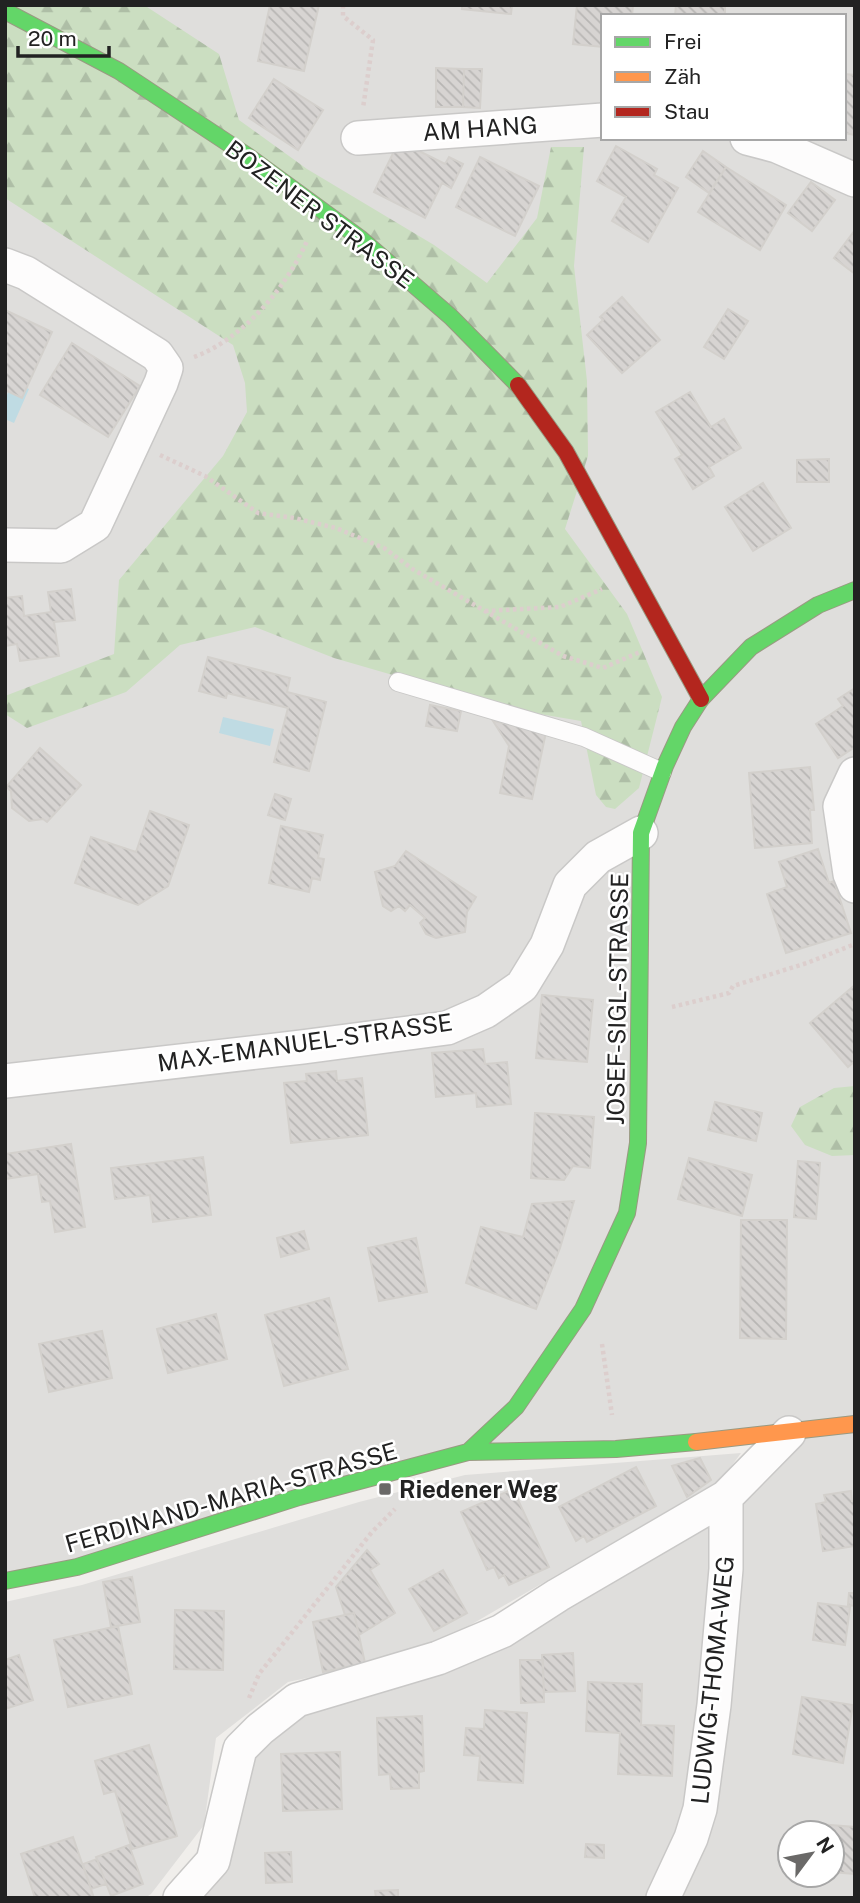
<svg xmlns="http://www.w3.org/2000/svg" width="860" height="1903" viewBox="0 0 860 1903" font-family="'Public Sans',sans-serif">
	<defs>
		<pattern id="forest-firs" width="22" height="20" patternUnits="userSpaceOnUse" patternTransform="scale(1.75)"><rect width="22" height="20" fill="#cbdec1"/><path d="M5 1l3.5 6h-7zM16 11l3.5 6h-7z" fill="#aebea6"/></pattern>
		<pattern id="building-back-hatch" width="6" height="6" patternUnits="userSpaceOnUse" patternTransform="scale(1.75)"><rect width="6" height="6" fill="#d7d4d2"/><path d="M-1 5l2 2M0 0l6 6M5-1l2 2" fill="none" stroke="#b8b6b4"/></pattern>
	</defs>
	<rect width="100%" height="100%" fill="#f0eeeb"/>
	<!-- residential -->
	<path fill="#dfdedc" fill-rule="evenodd" d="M5 5H855V1898H180L260 1729 558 1595 788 1434 468 1452 5 1585ZM603 16H844V138H603ZM790 1833H832V1875H790Z
		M741 1453 722 1479 455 1634 382 1662 288 1682 216 1738 204 1825 151 1894 145 1898H5V1602L82 1585 359 1502 465 1475Z"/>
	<!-- forest -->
	<path fill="url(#forest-firs)" d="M5 5H144L219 54 239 120 307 169 434 245 487 283 537 218 551 147H584L574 266 587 381 588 456 565 529 627 614 662 697 639 788 615 809 606 807 596 795 581 721 510 709 334 658 255 627 180 645 126 692 27 728 5 714V696L114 654 119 580 223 456 247 412 245 383 233 345 5 198Z
		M855 1086V1155L832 1156 805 1145 791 1126 800 1107 834 1088Z"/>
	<!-- water -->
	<path fill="#bfdbe3" d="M12 382 29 389 14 423 5 419V400Z
		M223 717 274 729 270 746 219 733Z"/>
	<!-- building -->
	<path fill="url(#building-back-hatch)" stroke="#d3d0cc" stroke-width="2" d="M270 5H319L304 71 258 61Z
		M462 5H512L511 14 462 9Z
		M577 5H633L632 16H603V47L573 44Z
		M676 5H725V16H675Z
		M436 68 464 69 463 107H436Z
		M464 69H482L480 108 463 107Z
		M844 74 855 75V135L844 133Z
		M274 79 323 110 298 150 249 118Z
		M399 141 445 164 449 157 463 164 451 188 442 183 425 218 374 192Z
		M616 146 657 169 654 175 678 188 648 242 612 221 626 197 597 181Z
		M703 151 726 167 709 193 686 177Z
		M480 157 539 186 515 236 456 207Z
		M726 167 786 205 760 250 698 212Z
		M811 182 835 200 812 231 788 213Z
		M855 230V274L834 258Z
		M622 297 660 340 622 373 587 335 603 320 600 317Z
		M728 309 748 321 724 359 704 347Z
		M5 310 52 332 22 398 5 390Z
		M72 343 140 386 108 437 40 395Z
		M690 392 711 427 724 419 741 448 709 467 714 476 693 489 675 459 682 455 656 412Z
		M829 459V482H797V460Z
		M763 483 791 528 753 551 725 507Z
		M71 589 75 620 54 622 59 656 20 661 17 644 5 646V598L22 596 24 616 51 612 48 592Z
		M208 657 290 678 287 692 326 702 309 771 274 762 288 708 227 693 226 698 199 691Z
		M855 688V747L838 758 816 724 843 706 838 699Z
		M430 705 461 711 457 731 426 726Z
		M493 721 546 732 532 799 500 793 509 746Z
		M40 748 81 785 47 822 43 819 29 821 12 808 11 791 6 787Z
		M810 767 814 810H810L812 843 755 848 749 773Z
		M275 794 291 799 285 820 268 815Z
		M150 811 189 825 168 886 138 905 75 883 91 837 136 852Z
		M281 826 323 835 318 858 324 859 320 880 312 878 309 892 269 883Z
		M818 849 829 883 834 881 851 933 786 953 767 894 787 887 779 862Z
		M406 851 476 897 467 912 465 932 436 938 426 934 420 923 425 918 410 905 405 911 399 906 391 911 383 906 375 872 395 866Z
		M855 985V1061L848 1067 810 1023Z
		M542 995 593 1000 587 1062 536 1058Z
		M483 1049 485 1064 507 1062 511 1104 477 1107 476 1093 436 1097 432 1053Z
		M336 1071 337 1081 362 1078 368 1135 291 1143 284 1083 307 1081 306 1074Z
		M715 1102 762 1113 756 1141 708 1130Z
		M535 1113 594 1117 590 1168 573 1166 564 1180 531 1178Z
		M71 1144 85 1227 55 1232 50 1201 42 1202 38 1174 5 1179V1154Z
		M203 1157 211 1215 153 1222 150 1195 115 1199 111 1168Z
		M689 1158 752 1175 742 1216 678 1199Z
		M798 1161 820 1163 816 1219 794 1217Z
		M574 1201 560 1248 536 1309 466 1283 481 1227 523 1237 532 1204Z
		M741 1220H787L786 1339 740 1338Z
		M304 1231 309 1249 281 1257 277 1238Z
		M416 1238 427 1292 379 1301 368 1248Z
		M329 1298 348 1369 284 1386 265 1315Z
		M216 1314 227 1359 168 1373 157 1329Z
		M102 1331 112 1378 49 1392 39 1344Z
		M700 1458 711 1480 687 1497 672 1466Z
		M636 1467 656 1506 587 1542 584 1536 576 1541 559 1507Z
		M513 1489 549 1567 509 1585 504 1575 499 1578 494 1567 487 1570 461 1512Z
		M851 1491 852 1501H855V1546L823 1551 816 1504 826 1502 824 1495Z
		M367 1550 379 1564 370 1570 395 1613 359 1635 354 1613 345 1615 336 1587Z
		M443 1570 467 1613 434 1631 409 1589Z
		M132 1577 140 1622 111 1627 103 1582Z
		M849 1593H855V1606L848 1605Z
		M818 1603 850 1607 845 1645 813 1640Z
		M175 1610 224 1611 223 1670 174 1669Z
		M354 1613 365 1663 323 1672 313 1622Z
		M118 1626 132 1694 68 1707 54 1640Z
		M573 1653 575 1691 544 1692 542 1655Z
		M19 1655 33 1700 5 1709V1660Z
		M520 1660H543L544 1702 521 1703Z
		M588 1682 642 1684 641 1725 674 1726 672 1776 618 1774 620 1733 586 1731Z
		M802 1697 853 1705 843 1763 793 1754Z
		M485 1710 527 1713 523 1783 478 1780 480 1756 464 1755 466 1728 484 1729Z
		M422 1716 424 1771 419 1772V1788L391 1789 390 1774 379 1775 377 1718Z
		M149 1745 177 1836 132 1849 115 1791 104 1794 95 1761Z
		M340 1752 342 1809 283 1811 281 1754Z
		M818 1824 855 1827 854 1874 832 1872V1833H817Z
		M73 1837 94 1898H35L21 1854Z
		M586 1844 604 1845V1858L585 1857Z
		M129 1845 143 1884 111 1896 96 1857Z
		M291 1852 292 1882 266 1883 265 1853Z
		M97 1859 106 1884 91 1889 83 1864Z
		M398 1890V1898H376L375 1891Z"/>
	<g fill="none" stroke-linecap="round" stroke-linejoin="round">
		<!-- lane casing -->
		<g stroke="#c9c8c7" stroke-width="20">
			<path id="lane" d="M398 682 584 737 662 772"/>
		</g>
		<!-- street casing -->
		<g stroke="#c9c8c7" stroke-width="36">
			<path id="street" d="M358 138 603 120
				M747 138 777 146 855 180
				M5 265 26 273 157 355 166 368 161 383 95 525 61 546 5 545
				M855 774 840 806 850 874 855 886
				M5 1081 302 1047 447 1028 486 1011 522 986 547 945 570 885 598 857 641 833
				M180 1898 213 1861 240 1749 260 1729 297 1700 438 1658 502 1631 558 1595 726 1497 789 1433
				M663 1898 691 1838 700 1809 714 1705 726 1569V1497"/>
		</g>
		<!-- fast casing -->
		<g stroke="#999a82" stroke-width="18">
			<path id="fast" d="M5 11 119 71 249 157 361 239 451 317 518 385
				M468 1452 516 1407 583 1309 627 1213 638 1143 641 833 665 766 683 727 701 699 751 647 818 605 855 590
				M5 1581 77 1567 299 1497 468 1452 616 1449 696 1442"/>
		</g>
		<!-- slow casing -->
		<g stroke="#999a82" stroke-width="18">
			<path id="slow" d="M696 1442 855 1424"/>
		</g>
		<!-- jam casing -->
		<g stroke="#999a82" stroke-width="18">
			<path id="jam" d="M518 385 566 452 701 699"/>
		</g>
		<!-- path -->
		<path stroke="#dccecd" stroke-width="4.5" stroke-dasharray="3.5 3.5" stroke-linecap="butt" d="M343 5V16L373 40 363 108
			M194 357C243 339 286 288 307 241
			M160 455 205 476 258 513 294 518 336 528 384 548 414 570 563 656 603 668 640 652
			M485 611 560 607 602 589
			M672 1007 729 993 733 986 807 963 855 944
			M602 1344 612 1415
			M249 1698 259 1674 372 1532 395 1509"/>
		<!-- lane -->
		<use href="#lane" stroke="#fdfcfc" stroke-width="18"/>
		<!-- street -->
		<use href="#street" stroke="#fdfcfc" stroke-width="33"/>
		<!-- fast -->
		<use href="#fast" stroke="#63d668" stroke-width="16"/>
		<!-- slow -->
		<use href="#slow" stroke="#ff974d" stroke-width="16"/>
		<!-- jam -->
		<use href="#jam" stroke="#b3261e" stroke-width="16"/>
	</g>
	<!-- markers -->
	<rect fill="#6a6968" stroke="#fff" stroke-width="2.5" x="378" y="1482" width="14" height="14" rx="3.5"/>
	<g text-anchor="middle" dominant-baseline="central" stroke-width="5" stroke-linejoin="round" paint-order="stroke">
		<!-- street labels -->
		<g font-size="24" fill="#222" stroke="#fff">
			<text transform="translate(480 128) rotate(-4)">AM HANG</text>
			<text transform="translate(320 214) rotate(37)">BOZENER STRASSE</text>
			<text transform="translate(617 999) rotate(-89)">JOSEF-SIGL-STRASSE</text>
			<text transform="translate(305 1042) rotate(-8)">MAX-EMANUEL-STRASSE</text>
			<text transform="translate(231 1497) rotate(-16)">FERDINAND-MARIA-STRASSE</text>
			<text transform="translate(712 1680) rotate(-84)">LUDWIG-THOMA-WEG</text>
		</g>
		<!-- poi labels -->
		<g font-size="24" font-weight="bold" fill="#222" stroke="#fff" text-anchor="start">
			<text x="399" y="1489">Riedener Weg</text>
		</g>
	</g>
	<!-- border -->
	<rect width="860" height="1903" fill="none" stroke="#222222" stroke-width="14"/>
	<!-- legend -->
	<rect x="601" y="14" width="245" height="126" fill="#ffffff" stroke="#a7a7a7" stroke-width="2"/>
	<rect x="615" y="37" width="35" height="10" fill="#63d668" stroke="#a7a7a7" stroke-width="2"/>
	<text x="664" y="49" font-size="21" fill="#222222">Frei</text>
	<rect x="615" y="72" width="35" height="10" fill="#ff974d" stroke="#a7a7a7" stroke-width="2"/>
	<text x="664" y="84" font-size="21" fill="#222222">Zäh</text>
	<rect x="615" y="107" width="35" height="10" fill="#b3261e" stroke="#a7a7a7" stroke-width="2"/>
	<text x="664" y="119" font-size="21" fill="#222222">Stau</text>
	<!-- north arrow -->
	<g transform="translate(811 1854) rotate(58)"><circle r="33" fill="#ffffff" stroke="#a7a7a7" stroke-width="2"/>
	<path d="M0-5L12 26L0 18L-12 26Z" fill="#6a6968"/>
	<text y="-10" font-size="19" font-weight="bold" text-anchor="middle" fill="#222222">N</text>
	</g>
	<!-- scale -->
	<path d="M18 46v10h91v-10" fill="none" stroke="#222222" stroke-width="3.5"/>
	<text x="28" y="46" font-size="21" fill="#222222" stroke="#ffffff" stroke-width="5" paint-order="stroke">20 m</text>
</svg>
